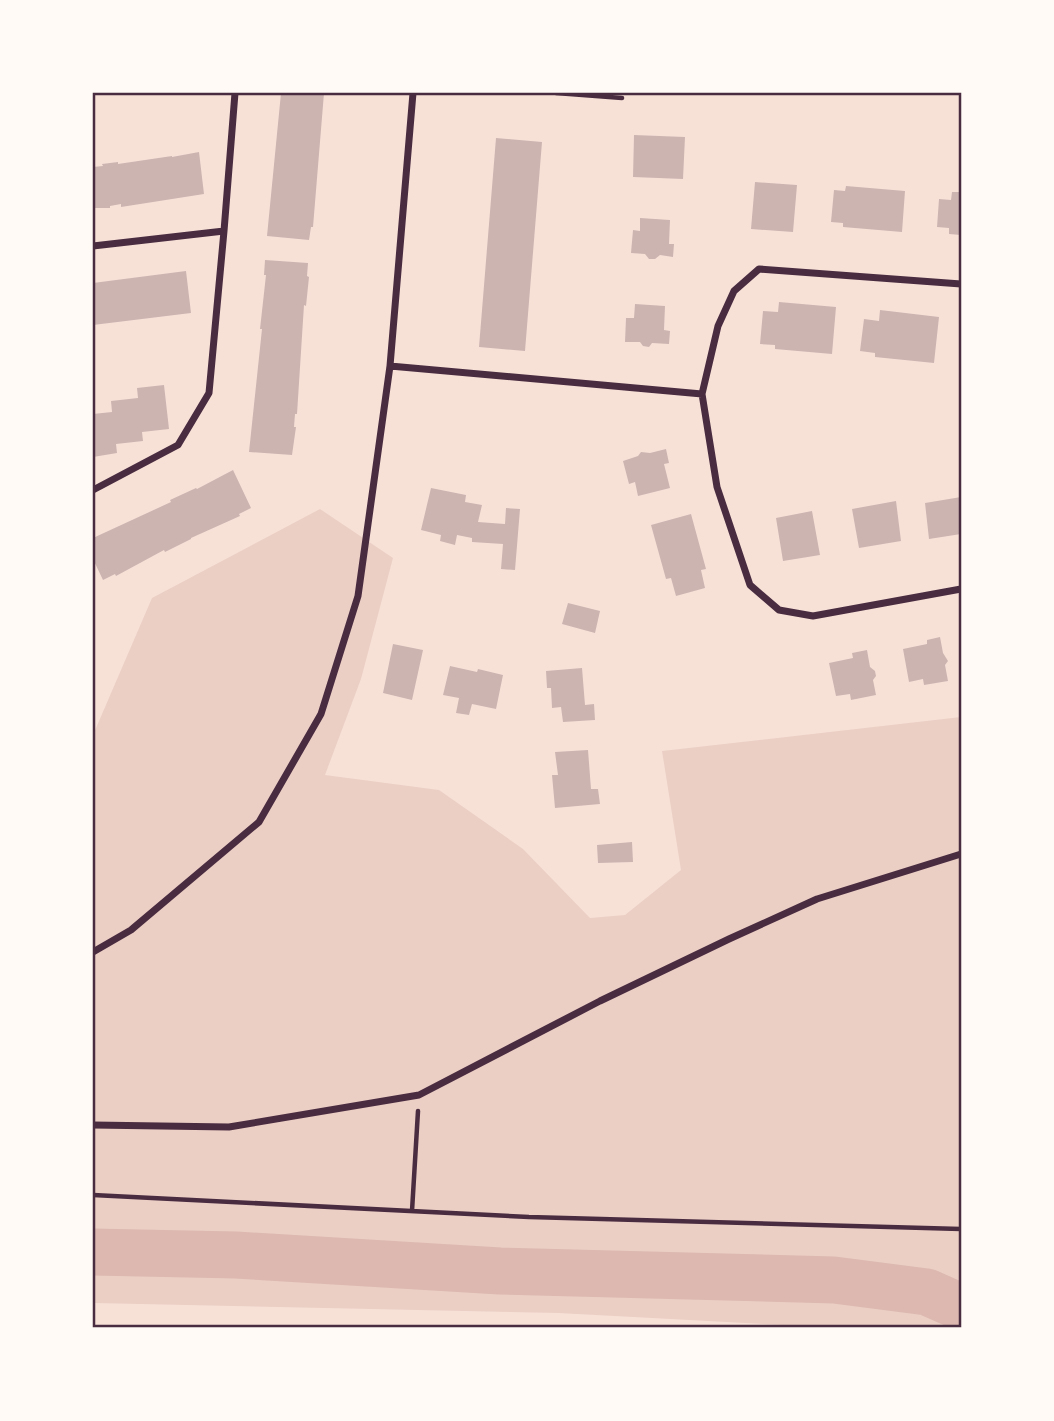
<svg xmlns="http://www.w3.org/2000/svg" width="1054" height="1421" viewBox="0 0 1054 1421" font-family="'Noto Serif',serif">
	<rect width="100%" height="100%" fill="#f7e1d7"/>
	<!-- green -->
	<path fill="#ebcfc5" d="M320 509 393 558 361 679 325 775 439 790 523 849 590 918 625 915 681 870 662 751 961 717V1328H799L783 1325 558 1313 93 1303V735L152 598Z"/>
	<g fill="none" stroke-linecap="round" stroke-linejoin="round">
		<!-- river -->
		<path stroke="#dcb8b0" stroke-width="47" d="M93 1252 236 1255 500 1271 834 1280 927 1292 961 1307"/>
	</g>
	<!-- building -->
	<path fill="#ccb4b1" d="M281 93H324L313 227H311L309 240 267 236Z
		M634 135 685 137 683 179 633 177Z
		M496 138 542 142 525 351 479 347Z
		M199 152 204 194 121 207V204L110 206V208H93V167L103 166 102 164 118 162V164L172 156V157Z
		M755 182 797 185 793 232 751 229Z
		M846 186 905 191 902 232 843 227V223L831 222 834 190 845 191Z
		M952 192H961V235L949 234V228L937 227 939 199 951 200Z
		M640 218 670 220 669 244H674L673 257 660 255 655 259H649L645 254 631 253 633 230 640 231Z
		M265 260 308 263 307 276 309 277 306 306 304 305 297 414H295L294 427H296L292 455 249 452 262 329H260L266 275H264Z
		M186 271 191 313 93 325V283Z
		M779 302 836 307 832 354 775 349V345L760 344 763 311 778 312Z
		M635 304 665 306 664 330 670 331 669 344 652 343 649 347 643 346 640 342H625L626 318H634Z
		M880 310 939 317 934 363 875 357V353L860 351 864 319 879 321Z
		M164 385 169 429 142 432 143 441 116 444 117 453 93 457V414L112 412 111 401 138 398 137 388Z
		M666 449 669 463 664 464 670 488 638 496 635 482 629 484 623 461 638 456 641 452 650 453Z
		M233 470 251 508 239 514 240 516 191 538V539L165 552 164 550 116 576 115 574 103 580 93 559V538L171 502 170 500 196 488 197 489Z
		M431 488 466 495 465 502 482 505 478 522 505 524 506 508 520 509 515 570 501 569 503 544 472 542V538L457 535 455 545 440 541 441 535 421 530Z
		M961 497V534L929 539 925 503Z
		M896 501 901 541 859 548 852 509Z
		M812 511 820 555 783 561 776 518Z
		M691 514 706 569 701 570 705 588 676 596 671 578 666 579 651 525Z
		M568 603 600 611 595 633 562 624Z
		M940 637 943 653 948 661 945 665 948 681 924 685 923 679 909 682 903 649 927 644V640Z
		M393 644 423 650 412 700 383 693Z
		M867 650 870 667 875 671 876 676 873 680 876 695 851 700 850 694 836 696 829 663 853 658 852 653Z
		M450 666 477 672 478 669 503 675 496 709 472 704 469 715 456 713 459 698 443 695Z
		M582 668 585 705 594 704 595 720 563 722 561 707 552 708 551 688H547L546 671Z
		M588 750 591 789H598L600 804 555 808 552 775H558L555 752Z
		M632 842 633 862 598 863 597 845Z"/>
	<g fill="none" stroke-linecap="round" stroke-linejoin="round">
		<!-- path -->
		<path stroke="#4a2c40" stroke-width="4.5" d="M556 93 622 98
			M93 1195 529 1217 961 1229
			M412 1211 418 1111"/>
		<!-- minor -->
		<path stroke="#4a2c40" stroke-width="7" d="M93 246 224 231 235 93
			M390 366 702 394 718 326 734 291 759 269 961 284
			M702 394 717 487 750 585 779 610 813 616 961 589
			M93 490 178 445 209 393 224 231
			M93 952 131 930 259 822 321 714 358 596 390 366 413 93
			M93 1125 229 1127 419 1095 600 1001 729 939 817 899 961 854"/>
	</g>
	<!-- border -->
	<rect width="1054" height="1421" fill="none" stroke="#fffaf5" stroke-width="189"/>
	<rect x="94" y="94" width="866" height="1232" fill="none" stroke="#4a2c40" stroke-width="2.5"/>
</svg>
